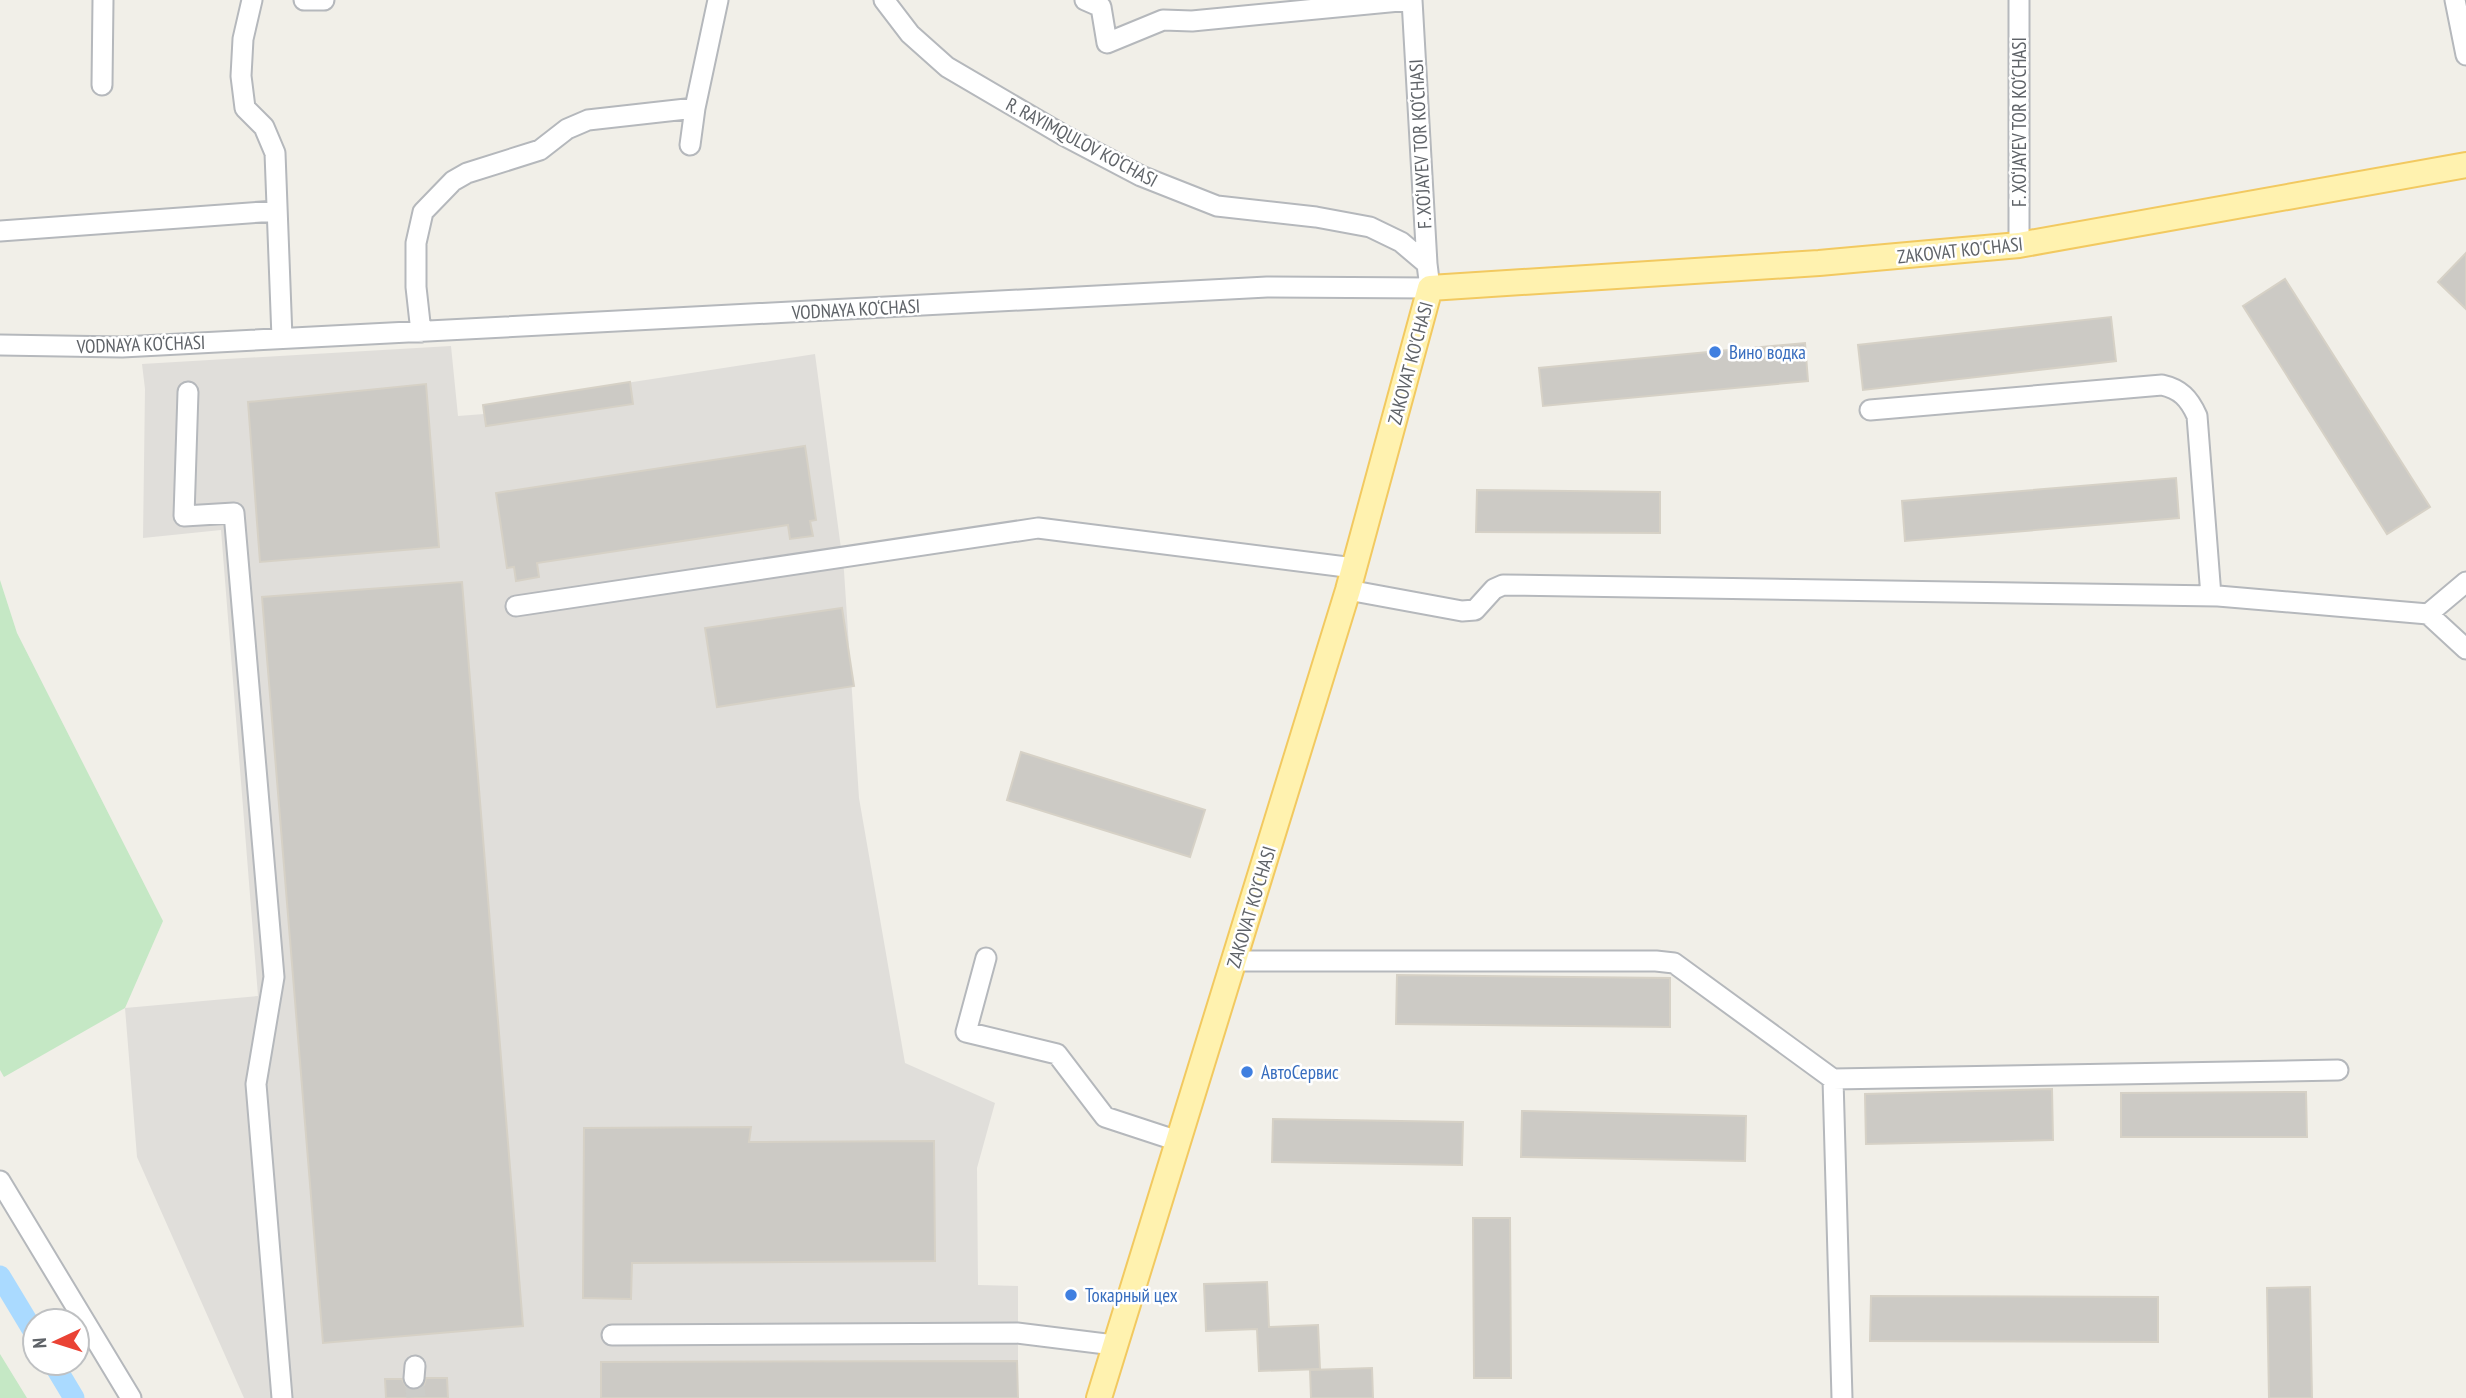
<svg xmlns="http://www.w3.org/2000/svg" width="2466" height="1398" viewBox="0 0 2466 1398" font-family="'PT Sans Narrow',sans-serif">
	<rect width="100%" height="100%" fill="#f1efe8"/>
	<!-- industrial -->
	<path fill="#e0deda" d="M451 346 458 416 484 414 483 405 815 354 844 571 859 798 905 1063 995 1103 977 1168 978 1285 1018 1286V1398H244L137 1157 125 1008 258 996 221 530 143 538 145 389 142 364Z"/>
	<!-- green -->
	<path fill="#c5e8c5" d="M0 580 17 633 163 921 125 1008 4 1077 0 1070Z
		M0 1354 27 1398H0Z"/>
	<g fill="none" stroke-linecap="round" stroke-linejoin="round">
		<!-- canal -->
		<path stroke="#aadaff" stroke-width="21" d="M0 1276 35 1334
			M53 1363 74 1398"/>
	</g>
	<!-- building -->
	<path fill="#cccac5" stroke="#d6d1c6" stroke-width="2" d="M2466 253V309L2438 282Z
		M2285 279 2430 507 2387 534 2243 306Z
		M2111 317 2116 361 1863 390 1858 345Z
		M1805 343 1808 381 1543 406 1539 368Z
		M630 382 633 404 486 426 483 405Z
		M426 384 439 547 260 562 248 402Z
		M805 446 816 520 810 521 813 536 790 539 788 525 537 563 539 577 516 581 514 567 507 568 496 493Z
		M2176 478 2179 518 1905 541 1902 501Z
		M1477 490 1660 492V533L1476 532Z
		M462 582 523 1326 323 1343 262 597Z
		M842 608 854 686 717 707 705 628Z
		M1021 752 1205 810 1190 857 1007 800Z
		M1397 975 1670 978V1027L1396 1024Z
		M2052 1089 2053 1140 1866 1144 1865 1094Z
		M2306 1092 2307 1137H2121V1093Z
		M1522 1111 1746 1116 1745 1161 1521 1157Z
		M1273 1119 1463 1122 1462 1165 1272 1162Z
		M751 1127 749 1142 934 1141 935 1261 632 1263 631 1299 583 1298 584 1128Z
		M1473 1218H1510L1511 1378H1474Z
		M1267 1282 1269 1327 1318 1325 1320 1369 1259 1371 1257 1329 1206 1331 1204 1284Z
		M2310 1287 2312 1398H2269L2267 1288Z
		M1871 1296 2158 1297V1342L1870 1341Z
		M1017 1361 1018 1398H601V1362Z
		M1372 1368 1373 1398H1311L1310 1370Z
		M426 1378H447L448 1398H386L385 1379H402L407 1388 414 1390 424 1385Z"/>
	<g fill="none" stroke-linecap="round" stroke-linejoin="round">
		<!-- minor-tunnel -->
		<path stroke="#ccccc8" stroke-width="19" stroke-dasharray="19 10" stroke-linecap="butt" d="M414 1378 416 1398"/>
		<!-- minor casing -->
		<g stroke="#b5b8bc" stroke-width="23">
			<path id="minor" d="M252 0 243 39 241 76 245 108 264 127 275 153 282 338
				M304 0H324
				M884 0 910 34 947 67 1063 135 1141 176 1217 206 1316 217 1370 227 1401 242 1427 264
				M1085 0 1101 7 1107 43 1163 20 1192 21 1410 0
				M2019 0V245
				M2455 0 2466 55
				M102 85 103 0
				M690 145 695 108 718 0
				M0 231 276 211
				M421 332 416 287V243L423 212 453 181 467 173 540 150 567 129 588 120 695 108
				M0 345 122 347 1267 287 1430 288 1427 264 1412 0
				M188 392 184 516 234 513 274 977 256 1084 282 1398
				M1870 410 2162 385C2180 389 2189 398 2197 416L2211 596
				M1348 590 1462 611 1475 610 1494 589 1503 585 2218 596 2428 614 2466 649
				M516 606 1038 528 1354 568
				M2428 614 2466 582
				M986 958 966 1032 1057 1054 1105 1117 1178 1141
				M1235 961H1656L1674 963 1833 1079 2338 1070
				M1833 1079 1842 1398
				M0 1181 131 1398
				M612 1335 1017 1333 1114 1345
				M414 1378 415 1366"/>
		</g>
		<!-- major casing -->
		<g stroke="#f2c960" stroke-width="28">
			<path id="major" d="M1099 1398 1348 590 1430 288 1819 263 2019 245 2466 165"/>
		</g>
		<!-- minor -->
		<use href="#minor" stroke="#fff" stroke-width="19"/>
		<!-- major -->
		<use href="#major" stroke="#fff2af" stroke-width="24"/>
	</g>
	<!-- markers -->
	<g fill="#3f7fe0" stroke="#fff" stroke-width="2.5">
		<circle cx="1715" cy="352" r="7"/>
		<circle cx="1247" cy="1072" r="7"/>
		<circle cx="1071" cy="1295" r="7"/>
	</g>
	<g text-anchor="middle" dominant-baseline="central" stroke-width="5" stroke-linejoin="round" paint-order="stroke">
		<!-- street labels -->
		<g font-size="19" fill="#5f6368" stroke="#fff">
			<text transform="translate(2019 122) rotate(-90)">F. XO‘JAYEV TOR KO‘CHASI</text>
			<text transform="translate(1082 142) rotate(28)">R. RAYIMQULOV KO‘CHASI</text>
			<text transform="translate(1420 144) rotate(-93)">F. XO‘JAYEV TOR KO‘CHASI</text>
			<text transform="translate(1960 250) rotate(-6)">ZAKOVAT KO'CHASI</text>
			<text transform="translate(856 309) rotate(-3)">VODNAYA KO‘CHASI</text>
			<text transform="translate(141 344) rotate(-2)">VODNAYA KO‘CHASI</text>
			<text transform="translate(1410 363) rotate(-75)">ZAKOVAT KO'CHASI</text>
			<text transform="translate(1251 907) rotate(-73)">ZAKOVAT KO'CHASI</text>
		</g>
		<!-- shop labels -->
		<g font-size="19" fill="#366cbe" stroke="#fff" text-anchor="start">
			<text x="1729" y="352">Вино водка</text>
			<text x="1261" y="1072">АвтоСервис</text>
			<text x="1085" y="1295">Токарный цех</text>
		</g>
	</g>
	<!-- north arrow -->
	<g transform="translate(56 1342) rotate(266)"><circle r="33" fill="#ffffff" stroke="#bfc1c3" stroke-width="2"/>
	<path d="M0-5L12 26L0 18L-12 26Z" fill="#ea4335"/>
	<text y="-10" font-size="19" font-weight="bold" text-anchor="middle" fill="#5f6368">N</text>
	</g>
</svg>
